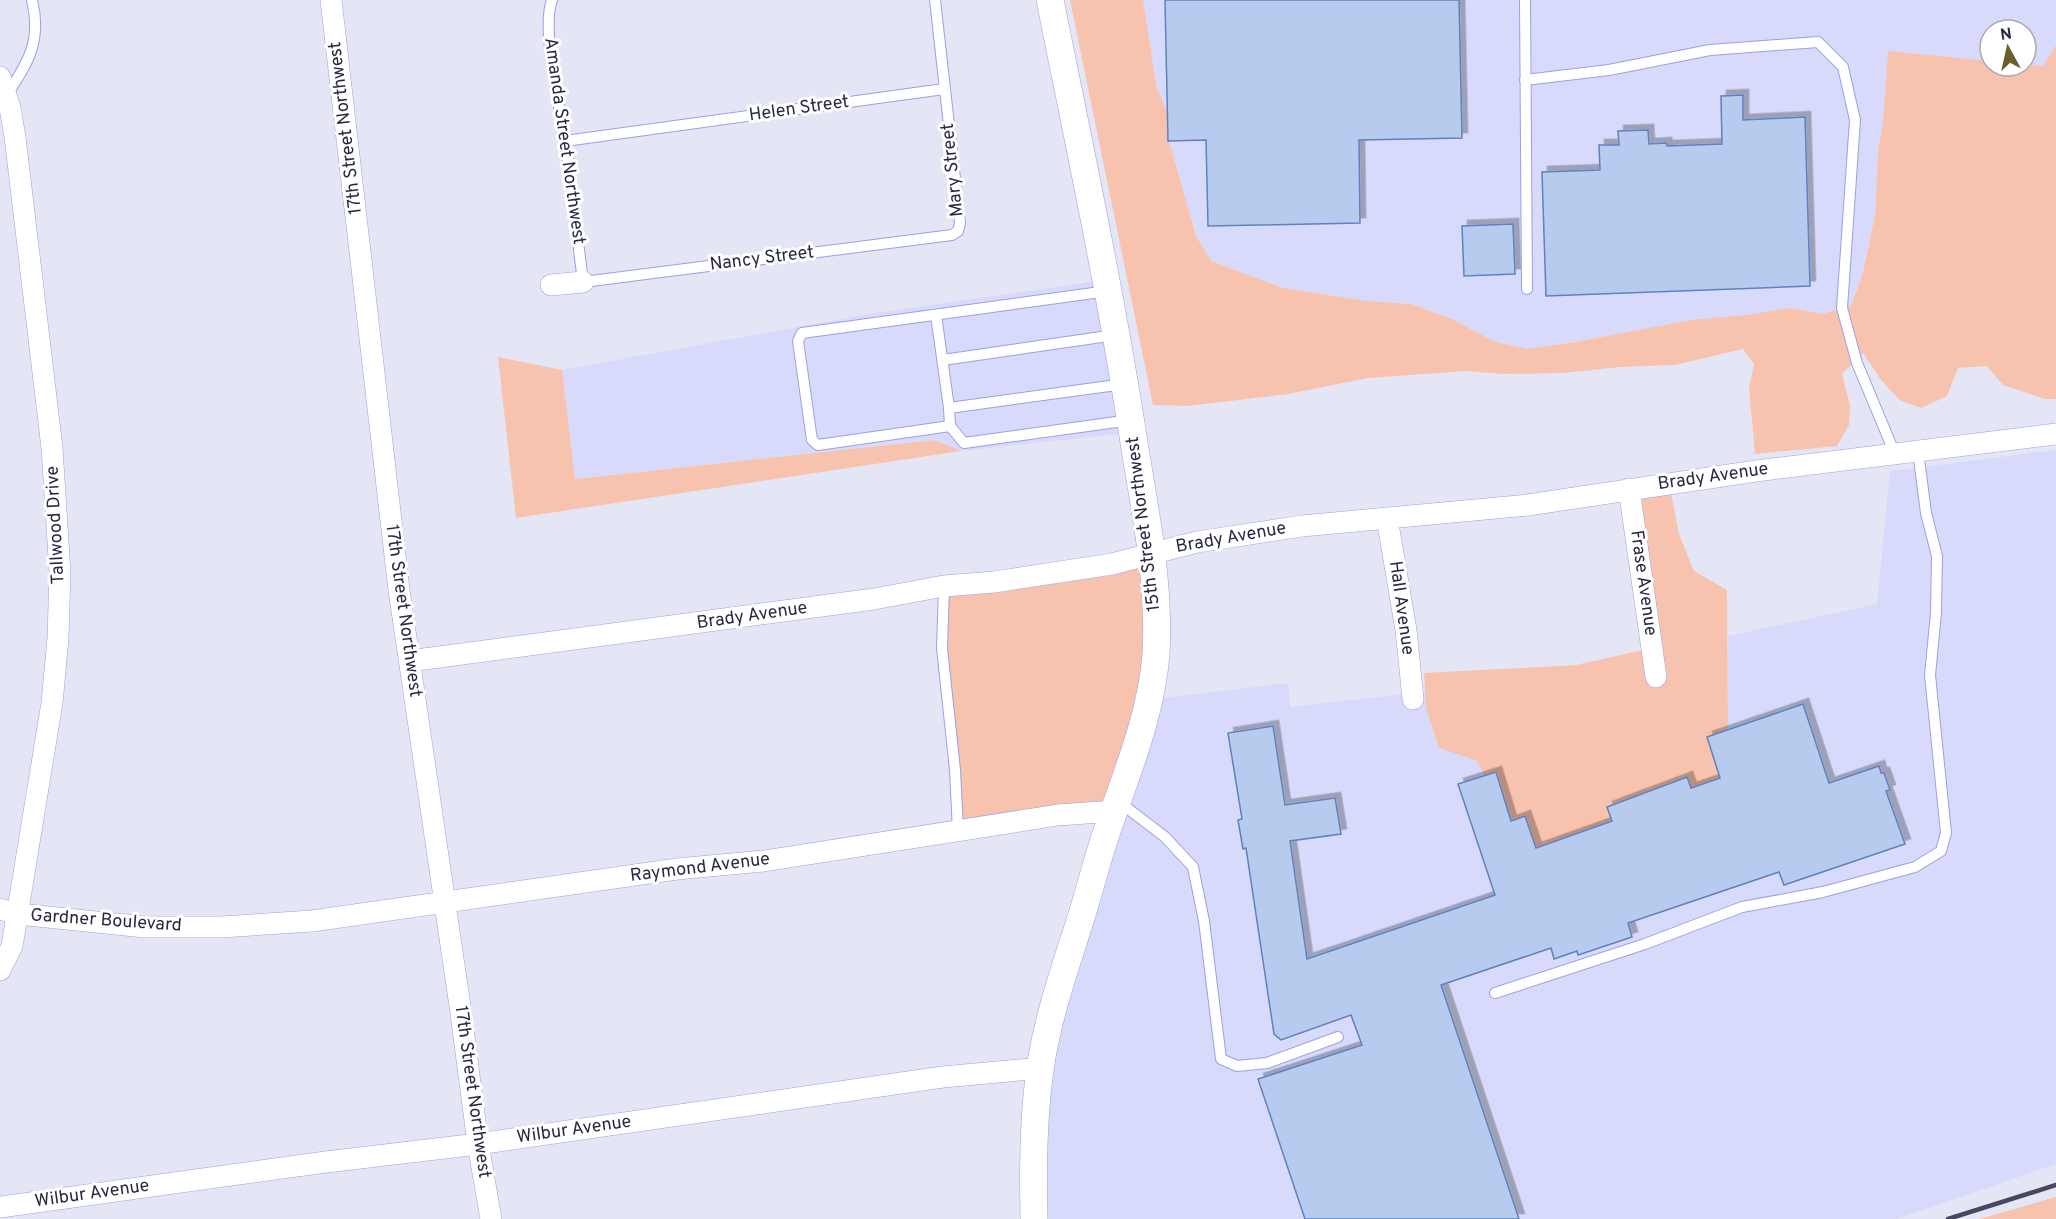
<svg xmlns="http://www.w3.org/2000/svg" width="2056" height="1219" viewBox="0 0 2056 1219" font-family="Overpass,sans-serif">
	<defs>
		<filter id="shadow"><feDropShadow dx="5.5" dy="-5.5" stdDeviation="0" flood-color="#0004"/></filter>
	</defs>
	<rect width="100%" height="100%" fill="#e4e6f5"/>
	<!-- built -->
	<path fill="#d7dafa" d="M1143 0H2056V45L2043 66 2026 65V30H1990V61L1888 51 1883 122 1878 152 1875 216 1863 273 1851 306 1822 314 1790 308 1527 349 1495 342 1452 319 1411 304 1366 301 1283 288 1211 261 1196 236 1168 137 1167 111 1157 89Z
		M1098 281 1128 433 961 451 934 440 574 479 562 370 875 313Z
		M2056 450V1164L1897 1219H1045L1044 1118 1057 1044 1070 990 1157 699 1288 683 1290 707 1425 692 1426 708 1439 748 1477 761 1496 772 1512 821 1525 816 1536 847 1612 821 1607 807 1687 777 1693 793 1707 737 1728 729V636L1877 604 1890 471Z"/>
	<!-- green -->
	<path fill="#f8c3ae" d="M1070 0H1143L1157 89 1167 111 1168 137 1196 236 1211 261 1283 288 1366 301 1411 304 1452 319 1495 342 1527 349 1575 342 1692 320 1746 315 1790 308 1822 314 1851 306 1863 273 1875 216 1878 152 1883 122 1888 51 1990 61V66L2026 65 2043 66 2056 45V399H2045L2003 385 1987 366 1958 368 1947 396 1921 408 1901 401 1881 380 1863 353 1842 374 1850 406 1849 425 1837 446 1755 454 1749 388 1754 364 1743 349 1675 365 1620 367 1564 373 1503 374 1467 371 1368 378 1288 394 1188 406 1153 405Z
		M498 357 562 370 575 479 934 440 961 451 516 518Z
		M1669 483 1679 534 1694 571 1727 590 1728 729 1707 737 1720 778 1693 793 1687 777 1607 806 1612 821 1536 848 1525 817 1511 821 1496 772 1485 775 1477 761 1439 748 1426 708 1424 673 1576 665 1652 648 1629 489Z
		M1146 562 1150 654 1112 806 963 823 946 649 948 589Z
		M2056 1197V1219H1980Z"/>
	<!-- building -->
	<path fill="#b7cbef" stroke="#6080be" stroke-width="1.5" filter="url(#shadow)" d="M1165 0H1459L1462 138 1359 140 1360 223 1208 226 1206 140 1168 141Z
		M1743 95V120L1805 117 1810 286 1546 296 1542 172 1600 170 1599 145H1619L1618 131 1648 130 1649 144 1666 143 1667 146 1722 144 1721 96Z
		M1513 224 1515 274 1464 276 1462 226Z
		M1803 704 1829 783 1879 766 1881 773H1884L1890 790 1886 791 1905 844 1784 885 1779 872 1628 923 1632 937 1578 955 1577 951 1554 959 1551 948 1441 985 1519 1219H1305L1258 1079 1362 1045 1351 1015 1281 1040 1274 1034 1246 848 1243 849 1238 820 1242 819 1228 733 1273 726 1285 805 1335 798 1341 834 1290 841 1307 959 1495 895 1458 784 1496 772 1511 821 1525 816 1536 848 1612 821 1607 807 1687 777 1691 788 1720 778 1707 737Z"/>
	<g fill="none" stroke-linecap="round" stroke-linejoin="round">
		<!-- service casing -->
		<g stroke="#9c9fe5" stroke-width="12">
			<path id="service" d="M552 0C541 30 560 106 565 140 572 187 577 235 583 282L952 235 958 231 960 223 935 0
				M1525 0 1527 289
				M1525 80 1609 70 1710 50 1818 42 1843 67 1855 120 1842 308 1857 363 1895 454
				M6 96C28 63 42 41 32 0
				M565 141 944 89
				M936 315 949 408 950 426 964 443 1131 420
				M943 360 1115 335
				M949 408 1124 384
				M950 426 818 445 812 440 798 341 802 333 1108 291
				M944 586 942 648 955 770 958 831
				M1118 801 1165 837 1193 867 1204 921 1221 1059 1237 1066 1267 1063 1338 1037
				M1495 993 1645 944 1742 907 1823 892 1915 867 1941 851 1946 833 1930 675 1936 613 1937 556 1926 513 1918 451"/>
		</g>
		<!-- minor casing -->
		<g stroke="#9c9fe5" stroke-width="22">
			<path id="minor" d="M331 0 399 590 460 1006 478 1144 491 1219
				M0 77 10 108 15 137 52 448 60 573 58 638 52 703 12 946 0 970
				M551 285 583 282
				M1629 489 1656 677
				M1387 518 1406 630 1413 699
				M409 661 874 599 944 586 994 582 1112 564 1197 542 1302 526 1528 505 1756 471 2056 434
				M0 909 18 914 145 927H221L312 921 677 869 764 861 1058 815 1115 811
				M0 1207 326 1162 478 1144 943 1077 1041 1068"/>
		</g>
		<!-- tertiary casing -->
		<g stroke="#9c9fe5" stroke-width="28">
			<path id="tertiary" d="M1034 1219C1033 1165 1033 1110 1042 1057 1050 1011 1065 968 1079 924 1088 896 1095 868 1104 840 1124 779 1151 719 1156 654 1160 585 1146 516 1135 449 1112 298 1080 149 1050 0"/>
		</g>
		<!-- service -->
		<use href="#service" stroke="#fff" stroke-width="10"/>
		<!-- minor -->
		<use href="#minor" stroke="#fff" stroke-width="21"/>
		<!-- tertiary -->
		<use href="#tertiary" stroke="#fff" stroke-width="27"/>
		<!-- rail -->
		<path stroke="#474761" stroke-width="4.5" d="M1948 1219 2056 1185"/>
	</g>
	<g text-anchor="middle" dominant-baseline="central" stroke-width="6" stroke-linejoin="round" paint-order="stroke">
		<!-- street labels -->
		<g font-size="18" fill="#282844" stroke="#fff">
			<text transform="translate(799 109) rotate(-8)">Helen Street</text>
			<text transform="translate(346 128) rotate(-97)">17th Street Northwest</text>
			<text transform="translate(564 141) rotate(82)">Amanda Street Northwest</text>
			<text transform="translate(953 170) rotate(-96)">Mary Street</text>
			<text transform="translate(762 259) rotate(-7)">Nancy Street</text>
			<text transform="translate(1713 477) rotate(-8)">Brady Avenue</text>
			<text transform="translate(1144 524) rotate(-97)">15th Street Northwest</text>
			<text transform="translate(56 525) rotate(-93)">Tallwood Drive</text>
			<text transform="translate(1231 538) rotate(-10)">Brady Avenue</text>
			<text transform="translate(1643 583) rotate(82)">Frase Avenue</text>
			<text transform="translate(1401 608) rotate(82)">Hall Avenue</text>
			<text transform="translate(403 611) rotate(82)">17th Street Northwest</text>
			<text transform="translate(752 616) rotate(-8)">Brady Avenue</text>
			<text transform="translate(700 868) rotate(-7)">Raymond Avenue</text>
			<text transform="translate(106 921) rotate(4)">Gardner Boulevard</text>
			<text transform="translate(472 1092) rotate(82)">17th Street Northwest</text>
			<text transform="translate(574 1130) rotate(-8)">Wilbur Avenue</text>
			<text transform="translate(92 1194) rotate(-8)">Wilbur Avenue</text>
		</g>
	</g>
	<!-- north arrow -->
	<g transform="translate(2008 48) rotate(352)"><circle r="28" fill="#ffffff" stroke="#a9a9b4" stroke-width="1.5"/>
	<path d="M0-4.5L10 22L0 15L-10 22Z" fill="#67602d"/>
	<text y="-9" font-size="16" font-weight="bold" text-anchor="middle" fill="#282844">N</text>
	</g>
</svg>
